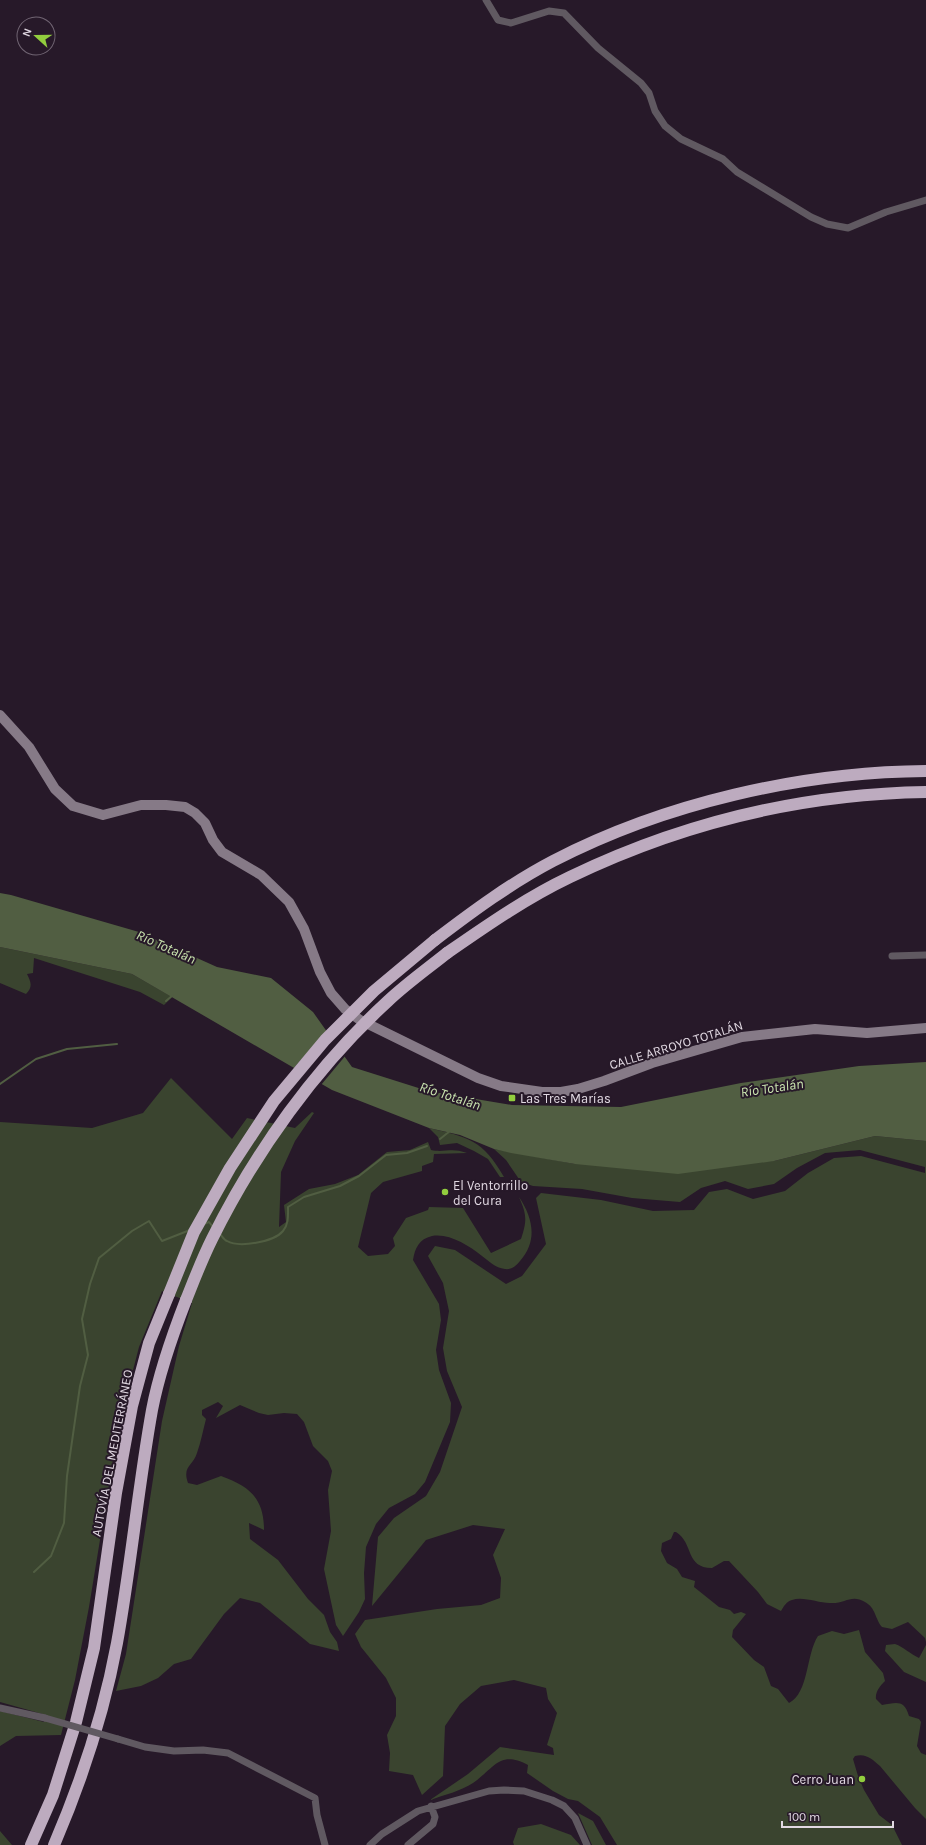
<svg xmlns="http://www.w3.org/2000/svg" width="926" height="1845" viewBox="0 0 926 1845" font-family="Karla,sans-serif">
	<rect width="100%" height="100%" fill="#271929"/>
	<!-- green -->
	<path fill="#3a442f" d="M0 947 132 974 172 997 164 1005 140 992 34 958 33 973 27 974C31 982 33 987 26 994L0 983Z
		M171 1078 232 1139 247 1118 295 1128 312 1112 314 1113 295 1141 281 1172 279 1227 286 1222 284 1205 309 1189 335 1184 358 1175 387 1152 410 1150 428 1142 431 1150C445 1153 451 1147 467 1153L434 1154 433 1162 422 1166V1171L383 1182 371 1193 358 1247 368 1256 388 1254 395 1246 393 1238 406 1218 428 1210 429 1207 463 1208 491 1253 521 1239C527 1221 527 1215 519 1197 533 1218 538 1241 520 1261 516 1266 511 1270 505 1269 495 1268 489 1261 482 1256 468 1245 449 1233 432 1236 419 1239 415 1248 413 1260L439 1304 441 1320 436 1350 439 1370 451 1403 450 1422 425 1482 415 1494 389 1508 376 1524 366 1547 364 1573 365 1599 359 1612 343 1636 336 1625 324 1569 331 1531 328 1490 332 1471 328 1461 313 1446 304 1422 297 1414 284 1413 268 1415 259 1413 240 1405 216 1418 223 1406 218 1402 202 1410V1415L206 1419C203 1430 201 1442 197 1453 193 1466 182 1466 188 1483L197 1485 221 1476C249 1486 264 1498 264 1530L249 1523 250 1539 278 1560 308 1599 324 1615 330 1632 337 1642 339 1651 310 1644 260 1603 240 1598 224 1614 191 1659 174 1664 158 1678 141 1686 116 1691 126 1654 162 1421 179 1346 192 1303 162 1291 139 1347 119 1424 89 1607 75 1680 61 1735 16 1736 0 1746V1711L44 1722 46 1715 0 1702V1122L92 1128 143 1113Z
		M429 1128C468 1137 483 1140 504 1177H500L488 1159 474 1151 457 1143 440 1145 438 1137Z
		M875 1136 926 1141V1642L925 1638 908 1622 892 1629 882 1627C875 1619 876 1608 865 1602 852 1594 846 1603 832 1603 820 1604 804 1596 792 1600 786 1602 784 1606 781 1611L767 1604 758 1592 729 1561H724L712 1568C685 1568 694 1543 676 1532H674L671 1539 662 1543 661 1551 667 1563 677 1569 682 1577 695 1581 694 1587 719 1607 730 1610 734 1614 741 1612 746 1614 733 1630 732 1637 754 1660 764 1667 771 1686 778 1689 789 1703C809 1693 806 1654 818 1636L832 1631 844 1634 859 1630 865 1652 883 1673 885 1681C880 1686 875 1692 876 1699L882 1705C896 1703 904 1699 909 1716L919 1719 921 1722 917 1746 921 1753 926 1755V1819L915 1808 880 1766C872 1759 866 1753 855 1756L853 1759 858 1776 864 1790 879 1815 892 1825 902 1845H617L600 1817 578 1801 568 1799 553 1791 527 1773 528 1765C499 1750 495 1768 473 1783 461 1791 444 1795 430 1800L468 1774 500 1747 554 1755 553 1748 547 1745 557 1713 548 1699 546 1688 514 1680 481 1686 460 1704 445 1726 443 1776 422 1795 413 1775 389 1771 390 1753 387 1735 396 1716V1698L386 1678 361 1647 355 1634 365 1620 437 1609 481 1605 500 1598 501 1578 493 1555 505 1529 473 1525 426 1540 372 1606 378 1537 394 1518 426 1496 440 1472 462 1407 447 1371 443 1348 449 1311 443 1283 428 1256 435 1246 455 1250 506 1284 522 1276 546 1244 536 1198 541 1193 601 1200 653 1211 694 1210 709 1192 727 1189 753 1199 785 1191 808 1173 834 1158 861 1156 925 1173V1167L860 1150 825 1153 797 1168 774 1184 748 1189 725 1181 701 1188 680 1202 632 1198 582 1189 533 1186 521 1182 506 1160 494 1149 575 1164 774 1161Z
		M895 1644C904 1647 910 1654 919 1658L926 1645V1682L904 1672 885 1651 886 1645Z
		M578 1813 593 1821 606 1845H592Z
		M541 1824 571 1835 580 1845H514L513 1842 518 1828Z
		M0 1831 12 1845H0Z"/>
	<!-- water -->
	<path fill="#515e42" d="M0 893 11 895 139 932 217 967 271 978 313 1012 352 1067 428 1091 512 1105 621 1107 741 1083 859 1066 926 1062V1141L875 1136 774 1161 678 1174 575 1164 511 1153 494 1149 460 1135 429 1128 332 1090 132 974 0 947Z"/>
	<!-- pier -->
	<path fill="#271929" d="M328 1029 346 1055 321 1085 293 1069Z"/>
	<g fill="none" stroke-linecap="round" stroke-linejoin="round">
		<!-- stream -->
		<path stroke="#515e42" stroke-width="2" d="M166 1001 173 995
			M0 1084 36 1059 67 1049 117 1044
			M440 1139 450 1131
			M204 1224 209 1222 213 1227
			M220 1234C222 1236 224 1240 227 1241 239 1248 274 1242 283 1231 289 1224 288 1215 288 1207L304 1197 340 1186 359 1176 386 1155 407 1153 427 1146
			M34 1572 51 1556 64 1523 67 1476 80 1386 88 1355 82 1319 90 1284 99 1258 132 1231 149 1221 162 1241 190 1230"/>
		<!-- street -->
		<path stroke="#605961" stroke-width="7" d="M486 0 498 20 511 23 549 11 564 13 598 48 641 83 649 93 655 111 665 126 681 139 723 159 737 172 811 217 827 224 848 228 886 212 926 200
			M892 956 926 955
			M0 1708 45 1718
			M118 1739 145 1747 174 1751 203 1750 228 1753 315 1798 317 1815 325 1845
			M370 1845 382 1834 418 1811 489 1791 504 1790 524 1791 552 1800 564 1806 575 1818 587 1845
			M408 1845 433 1824 435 1817 431 1806"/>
		<!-- secondary -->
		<path stroke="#867a87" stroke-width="10" d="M0 715 29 747 55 789 73 806 103 815 141 805H166L185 807 195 813 205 823 213 840 222 852 261 875 289 902 304 929 320 972 331 993 345 1009 360 1020 478 1078 501 1086 542 1092H561L578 1089 604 1081 652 1063 742 1037 815 1029 867 1033 926 1028"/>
		<!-- highway -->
		<path stroke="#bdabbf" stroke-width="12" d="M435 940C473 911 511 883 553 861 665 803 801 772 926 771
			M447 953C486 926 526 898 570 877 682 823 802 794 926 792
			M31 1845 53 1795 76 1722 94 1648 116 1493 132 1406 149 1343 169 1294
			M54 1845C82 1780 104 1713 117 1643 131 1566 138 1488 152 1410 159 1373 172 1336 186 1300"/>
		<!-- street-bridge -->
		<path stroke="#605961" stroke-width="7" d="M45 1718 118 1739"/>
		<!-- highway-bridge -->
		<path stroke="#bdabbf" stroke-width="12" d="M169 1294 194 1232 230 1168 274 1101 325 1040 374 991 435 940
			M186 1300C194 1280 202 1259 212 1239 255 1152 316 1067 388 1001 406 984 427 969 447 953"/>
	</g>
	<!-- markers -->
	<g fill="#92cd3e" stroke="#271929" stroke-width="1.5">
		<rect x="508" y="1094" width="8" height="8" rx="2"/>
		<circle cx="445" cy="1192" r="4"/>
		<circle cx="862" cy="1779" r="4"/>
	</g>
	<g text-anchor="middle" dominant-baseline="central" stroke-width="4" stroke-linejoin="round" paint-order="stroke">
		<!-- street labels -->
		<g font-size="13" fill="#e1d8e2" stroke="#271929">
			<text transform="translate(676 1045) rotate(-17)">CALLE ARROYO TOTALÁN</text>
			<text transform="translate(112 1453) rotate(-79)">AUTOVÍA DEL MEDITERRÁNEO</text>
		</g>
		<!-- poi labels -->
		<g font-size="13" fill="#e1d8e2" stroke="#271929" text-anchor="start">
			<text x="520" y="1098">Las Tres Marías</text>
			<text x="453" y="1185">El Ventorrillo<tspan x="453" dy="15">del Cura</tspan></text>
			<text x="854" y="1779" text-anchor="end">Cerro Juan</text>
		</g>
		<!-- water labels -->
		<g font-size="14" font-style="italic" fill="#cbe6b0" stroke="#271929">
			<text transform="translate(166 947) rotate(24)">Río Totalán</text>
			<text transform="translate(772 1088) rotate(-8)">Río Totalán</text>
			<text transform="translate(450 1096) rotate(18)">Río Totalán</text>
		</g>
	</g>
	<!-- north arrow -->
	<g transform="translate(36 36) rotate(291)"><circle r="19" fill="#271929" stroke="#716573"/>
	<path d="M0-3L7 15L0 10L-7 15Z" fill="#92cd3e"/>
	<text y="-6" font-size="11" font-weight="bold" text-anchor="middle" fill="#e1d8e2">N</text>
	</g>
	<!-- scale -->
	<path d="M782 1821v6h111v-6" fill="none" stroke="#e1d8e2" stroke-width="2"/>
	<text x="788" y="1821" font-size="12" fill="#e1d8e2" stroke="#271929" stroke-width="3" paint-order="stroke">100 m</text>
</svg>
